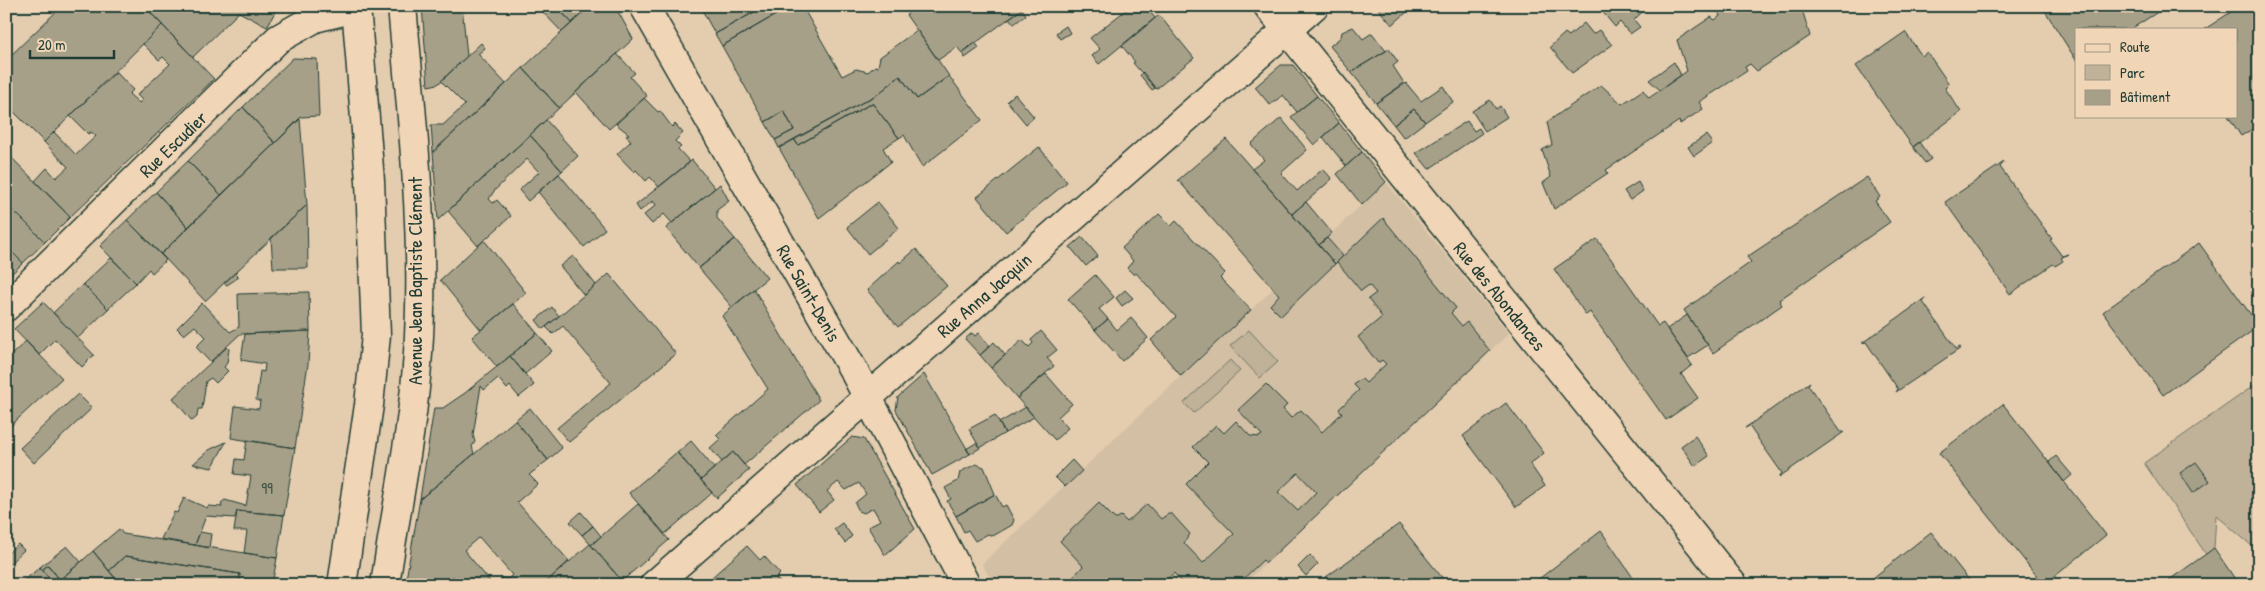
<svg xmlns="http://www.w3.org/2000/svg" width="2265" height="591" viewBox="0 0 2265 591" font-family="'Patrick Hand',sans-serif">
	<rect width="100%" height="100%" fill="#e4ccaf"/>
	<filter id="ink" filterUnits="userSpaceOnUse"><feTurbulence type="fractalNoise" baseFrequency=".02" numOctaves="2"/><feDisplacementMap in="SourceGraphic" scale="10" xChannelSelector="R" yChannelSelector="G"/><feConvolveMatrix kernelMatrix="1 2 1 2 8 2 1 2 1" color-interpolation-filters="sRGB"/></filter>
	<g filter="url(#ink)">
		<!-- built -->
		<path fill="#d2bfa4" d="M1386 182 1509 333 1243 585H994L982 564 1273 289 1334 264 1319 245Z"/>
		<!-- green -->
		<path fill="#c0b199" stroke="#707766" d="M1249 330 1278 362 1260 378 1230 346Z
			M1230 360 1240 371 1194 413 1184 403Z
			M2259 382V552L2216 515 2214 548 2206 554 2144 463Z"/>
		<!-- building -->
		<path fill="#a7a089" stroke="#1f3d34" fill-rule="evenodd" d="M62 6H155L150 12 162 25 44 142 6 104V60Z
			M155 6H278L267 27 239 12 193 57 150 12Z
			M422 6H462L467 56 438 84 428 86Z
			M537 6H556L572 23 562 32Z
			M556 6H565L571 13 578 6H590L572 23Z
			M590 6H615L633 39 559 108 523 68Z
			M700 6H765L715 34Z
			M765 6H791L722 46 715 34Z
			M791 6H802L842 76 856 69 868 72 875 66 878 67 880 57 917 30 949 76 917 99 900 76 878 94 779 148 775 140 794 130 784 111 765 122 722 46Z
			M918 6H1026L962 53 957 47 938 60 906 15Z
			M1131 6H1145L1155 18 1099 64 1092 56 1100 49 1090 38Z
			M1376 6H1414L1392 25Z
			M1606 6H1644L1641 9 1643 11 1634 20 1640 27 1630 34 1620 22 1615 27 1601 10Z
			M1716 6H1801L1810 36 1757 71 1750 64 1745 67 1747 71 1699 102 1703 109 1680 124 1679 121 1606 170 1608 173 1554 209 1543 183 1551 177 1542 150 1552 145 1547 122 1601 85 1622 104 1643 90 1649 98 1687 71 1677 40 1711 17 1715 20 1720 16Z
			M2042 6H2163L2164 8 2131 29H2076V60Z
			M2240 6H2259V125L2241 136 2228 116H2236V29H2205Z
			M1022 9 1026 15 1014 24 1009 18Z
			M1159 15 1194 58 1156 89 1133 63 1135 62 1122 46Z
			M1584 23 1593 34 1599 30 1612 45 1572 73 1550 47 1565 33 1569 36Z
			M162 25 214 79 70 217 35 181 47 168 56 178 68 167 44 142 54 132 76 155 96 136 91 132 88 134 70 116 116 72 133 90 129 94 139 103 142 100 137 95 170 64 163 57 159 60 143 44Z
			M1066 26 1070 33 1060 39 1056 33Z
			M1353 27 1363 39 1372 33 1386 51 1351 72 1330 46 1341 37 1342 32Z
			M1905 32 1922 56 1927 52 1949 84 1945 88 1961 112 1913 147 1856 66Z
			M975 42 979 48 965 58 962 53Z
			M481 43 485 48 478 54 506 84 433 152 431 125H443L465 105 441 81Z
			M1389 49 1398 62 1393 66 1404 83 1376 103 1351 72Z
			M617 54 635 73 630 77 647 96 609 129 576 92Z
			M293 58 317 59 319 116 301 117 275 143 243 107Z
			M1674 62 1681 75 1660 90 1649 80Z
			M1281 65H1293L1317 96 1297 112 1283 95 1270 105 1255 87Z
			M523 68 559 108 438 220 433 152Z
			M1143 72 1155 88 1152 90 1140 75Z
			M900 76 917 99 949 76 982 120 922 167 904 135 899 138 872 103 798 145 794 139 878 94Z
			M1406 83 1421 101 1443 86 1453 102 1425 122 1414 109 1394 125 1376 103Z
			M1015 94 1034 117 1026 124 1007 101Z
			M1317 96 1339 123 1314 145 1291 117Z
			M644 98 658 112 660 111 672 127 675 124 683 133 675 141 681 147 678 149 690 162 659 187 650 177 646 181 636 170 634 172 617 154 631 141 626 135 629 134 616 124Z
			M1490 100 1496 109 1500 106 1507 117 1485 131 1472 111Z
			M872 103 899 138 883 148 891 162 819 218 779 148 794 139 798 145Z
			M243 107 275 143 221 195 188 161Z
			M1414 109 1425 122 1404 138 1394 125Z
			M784 111 794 130 775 140 765 122Z
			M1281 118 1307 150 1281 173 1297 191 1323 169 1332 179 1292 214 1252 169 1264 160 1251 144Z
			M300 119 307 205 205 301 161 254Z
			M546 120 578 156 562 171 530 135Z
			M1467 121 1474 131 1479 128 1482 133 1429 169 1416 153Z
			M1339 123 1362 152 1346 166 1323 137Z
			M530 135 562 171 528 201 519 190 539 172 527 159 494 191 489 199 493 203 497 200 511 216 478 246 448 211Z
			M1706 135 1712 143 1694 156 1688 147Z
			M1226 139 1335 264 1281 316 1270 305 1279 295 1178 180Z
			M1919 142 1931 159 1925 163 1913 147Z
			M1039 147 1067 182 1006 232 977 197Z
			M1362 152 1386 182 1362 205 1337 174Z
			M11 157 70 217 45 242 6 203V161Z
			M692 160 715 188 672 223 664 214 652 224 644 215 656 205 653 201 640 211 636 205Z
			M188 161 221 195 188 227 156 192Z
			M2004 162 2000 167 2052 239 2050 240 2062 256 2068 254 2061 258 2063 261 2055 266 2053 264 2010 294 1945 202Z
			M559 174 605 229 584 247 538 192Z
			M1867 177 1880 197 1875 201 1890 222 1779 300 1782 305 1713 353 1684 310 1751 262 1747 257Z
			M1638 182 1643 191 1630 200 1624 191Z
			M720 184 729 201 717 210V218L735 239 699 268 666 228Z
			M156 192 188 227 161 254 127 220Z
			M878 202 899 228 868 254 847 227Z
			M1306 202 1332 233 1319 245 1292 214Z
			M307 205 308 268H273L271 238Z
			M10 207 45 242 23 263 6 246V210Z
			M1159 214 1171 226 1176 221 1225 273 1220 278 1251 310 1181 376 1151 340 1176 317 1136 273 1134 275 1127 268 1133 261 1122 248Z
			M1383 218 1456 308 1451 313 1462 326 1467 322 1490 351 1266 563 1263 560 1237 585H1184L1174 573 1164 582 1167 585H1070L1068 583 1083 566 1060 541 1099 503 1115 519 1121 516 1127 522 1147 504 1161 519 1168 514H1172L1190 534 1184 543 1203 563 1234 534 1186 484 1208 462 1193 447 1216 425 1224 433 1236 421 1250 436 1259 437 1262 435 1238 410 1266 384 1287 405 1283 409 1291 418 1301 410 1322 432 1342 413 1339 409 1359 390 1354 385 1357 381 1362 379 1366 383 1386 364 1382 360 1378 363 1358 337 1382 317 1368 299 1376 293 1369 285 1361 291 1337 262ZM1298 473 1316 492 1298 511 1278 492Z
			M127 220 166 260 152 273 149 269 136 283 100 246Z
			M1082 237 1098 256 1086 266 1070 247Z
			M1327 238 1343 256 1335 264 1319 245Z
			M735 239 767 278 732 307 699 268Z
			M1597 239 1658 326 1663 323 1692 365 1681 374 1698 398 1666 420 1590 312 1586 315 1554 269Z
			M484 240 526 293 481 330 440 280Z
			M2199 243 2259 326 2163 395 2103 312Z
			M6 246 23 263 6 279Z
			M916 249 947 286 898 327 867 290 899 261 900 263Z
			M573 256 596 285 584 295 560 266Z
			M111 258 136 283 108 309 83 284Z
			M235 273 239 277 227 285 224 283Z
			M609 274 676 354 569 442 557 428 611 383 563 326 553 334 546 327Z
			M1095 275 1114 297 1099 309 1108 319 1095 330 1068 299Z
			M83 284 108 309 78 338 53 313Z
			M754 289 819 400 744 465 733 452 722 462 710 448 720 439 716 435 768 389 722 316Z
			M1125 290 1133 298 1122 306 1116 298Z
			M309 292 310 331 240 334 210 362 196 347 206 337 195 326 184 335 177 328 202 303 230 332 239 327 238 294Z
			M1926 298 1923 302 1956 349 1960 347 1961 348 1896 392 1898 389 1866 342 1862 343Z
			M43 302 94 355 82 367 55 339 39 355 14 329Z
			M513 304 537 333 497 367 472 337Z
			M552 307 559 316 543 329 536 320Z
			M1687 315 1708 345 1688 358 1667 329Z
			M1131 318 1148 338 1122 361 1095 330 1108 319 1117 330Z
			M310 331 308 364 295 448 231 438 235 406 259 409 260 401 256 400 260 371 264 372 265 364 241 360 245 334Z
			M1041 331 1057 350 1047 358 1054 366 1017 398 991 368 1022 340 1029 347 1033 343 1031 340Z
			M537 333 552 351 525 374 510 356Z
			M972 333 975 336 979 333 990 346 980 355 965 339Z
			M26 341 62 378 6 430V360Z
			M994 342 1005 355 991 368 980 355Z
			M227 347 229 349 227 363 224 367 228 371 216 383 211 378 206 381 202 409H198L197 417 192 421 173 398Z
			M510 356 534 385 519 397 510 386 507 389 498 378 484 390 481 386 473 435 475 442 472 446 474 454 420 499 434 408H443L465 393Z
			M924 374 970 454 932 475 896 410 898 397Z
			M1046 374 1072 404 1058 417 1068 428 1055 440 1017 398Z
			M1810 382 1808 385 1841 432H1844L1779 477 1782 473 1749 426 1745 428Z
			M78 394 92 408 34 463 20 448Z
			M1506 403 1544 453 1530 464 1545 486 1516 507 1463 436Z
			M2003 404 2106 535 2044 585 1939 453Z
			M1026 407 1034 417 1005 433 999 423Z
			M530 408 562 448 548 460 515 420Z
			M995 415 1005 433 980 448 969 429Z
			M515 420 548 460 529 475 538 484 517 502 569 561 543 585H500L501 578 508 579 512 575 479 537 464 550 493 585H460L453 576 443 585H405L420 499Z
			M1695 436 1709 456 1695 466 1681 446Z
			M852 437 864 439 915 529 885 555 868 527 880 520 873 508 864 513 859 511 855 503 866 494 859 483 846 490 838 482 827 491 834 500 819 512 797 485Z
			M247 440 295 448 284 515 237 511 235 518 206 516 195 545 161 539 174 512 177 513 184 498 207 508 208 506 222 507 221 503 225 500 246 506 251 476 234 474 236 459 244 460Z
			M691 441 714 468 701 480 677 453Z
			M226 442 212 468 193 464 209 450Z
			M976 443 980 448 970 454 966 449Z
			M677 452 712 493 665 534 629 493Z
			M733 452 749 470 717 498 701 480Z
			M2056 456 2072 475 2064 482 2049 462Z
			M1072 460 1082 471 1065 487 1055 477Z
			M2196 462 2210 481 2193 493 2180 473Z
			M976 464 984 467 995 494 956 516 947 501 951 499 945 488 958 481 960 472Z
			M995 494 1002 507 1006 505 1014 520 1012 525 993 536 988 534 975 541 968 530 964 532 956 516Z
			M638 504 669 540 622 581 591 545Z
			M237 511 284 515 277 558 244 553 247 531H234Z
			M581 512 593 526 582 535 570 522Z
			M842 523 852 536 845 543 834 529Z
			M1399 524 1448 585H1406L1404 583 1402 585H1315Z
			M593 526 601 536 591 545 582 535Z
			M119 529 123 534 277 558 272 585H239L240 574 125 556 109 571 93 551Z
			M1601 531 1638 585H1531Z
			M200 532 211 534 209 548 195 545Z
			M1931 532 1973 585H1864Z
			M18 544 24 550 6 567V555Z
			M590 544 622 581 618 585H550L547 581Z
			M67 546 81 562 60 580 48 565 42 570 40 567Z
			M747 546 760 560 764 556 780 574 776 578 782 585H703Z
			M2214 548 2239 585H2162L2206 554Z
			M93 551 121 585H53L81 562Z
			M1310 555 1318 564 1306 576 1298 567Z
			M125 556 240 574 239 585H121L109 571Z
			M48 565 60 580 54 584 42 570Z
			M40 567 54 584 19 585Z"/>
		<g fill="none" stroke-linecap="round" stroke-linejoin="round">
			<!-- minor casing -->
			<g stroke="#1f3d34" stroke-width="31">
				<path id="minor" d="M644 6 855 373 966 585
					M1268 6 1733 585
					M6 307 278 39 315 18 356 8
					M385 585C396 508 413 431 418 353 426 237 412 121 402 6
					M654 585 1314 6"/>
			</g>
			<!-- secondary casing -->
			<g stroke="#1f3d34" stroke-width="31">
				<path id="secondary" d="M342 585 369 405 376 335 370 181 356 6"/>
			</g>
			<!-- minor -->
			<use href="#minor" stroke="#f1d5b7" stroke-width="28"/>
			<!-- secondary -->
			<use href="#secondary" stroke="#f1d5b7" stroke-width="28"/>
		</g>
	</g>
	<g text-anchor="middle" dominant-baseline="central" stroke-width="4" stroke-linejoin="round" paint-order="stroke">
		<!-- number labels -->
		<g font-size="16" fill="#415649">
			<text x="267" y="488">99</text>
		</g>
		<!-- street labels -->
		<g font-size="19" fill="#1f3d34" stroke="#f1d5b7">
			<text transform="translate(173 144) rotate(-44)">Rue Escudier</text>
			<text transform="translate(415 281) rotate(-90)">Avenue Jean Baptiste Clément</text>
			<text transform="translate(809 293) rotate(60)">Rue Saint-Denis</text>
			<text transform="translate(984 295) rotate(-41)">Rue Anna Jacquin</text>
			<text transform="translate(1500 296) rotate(51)">Rue des Abondances</text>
		</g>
	</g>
	<!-- margin -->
	<rect width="2265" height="591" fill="none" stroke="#f1d5b7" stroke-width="25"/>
	<rect x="12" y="12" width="2240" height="566" fill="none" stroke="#1f3d34" stroke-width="2" filter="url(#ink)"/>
	<!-- legend -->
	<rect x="2075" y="28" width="162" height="90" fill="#f1d5b7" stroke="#9d9883"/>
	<rect x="2085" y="44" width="25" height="8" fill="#f1d5b7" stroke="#9d9883"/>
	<text x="2120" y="52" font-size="15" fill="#1f3d34">Route</text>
	<rect x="2085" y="65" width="25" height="15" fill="#c0b199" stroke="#9d9883"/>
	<text x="2120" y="78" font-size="15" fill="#1f3d34">Parc</text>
	<rect x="2085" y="90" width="25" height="15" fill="#a7a089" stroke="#9d9883"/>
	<text x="2120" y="102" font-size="15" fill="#1f3d34">Bâtiment</text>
	<!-- scale -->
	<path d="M30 50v8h84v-8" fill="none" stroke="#1f3d34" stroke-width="2.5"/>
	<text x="38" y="50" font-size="15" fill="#1f3d34" stroke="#f1d5b7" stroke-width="4" paint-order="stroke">20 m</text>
</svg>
